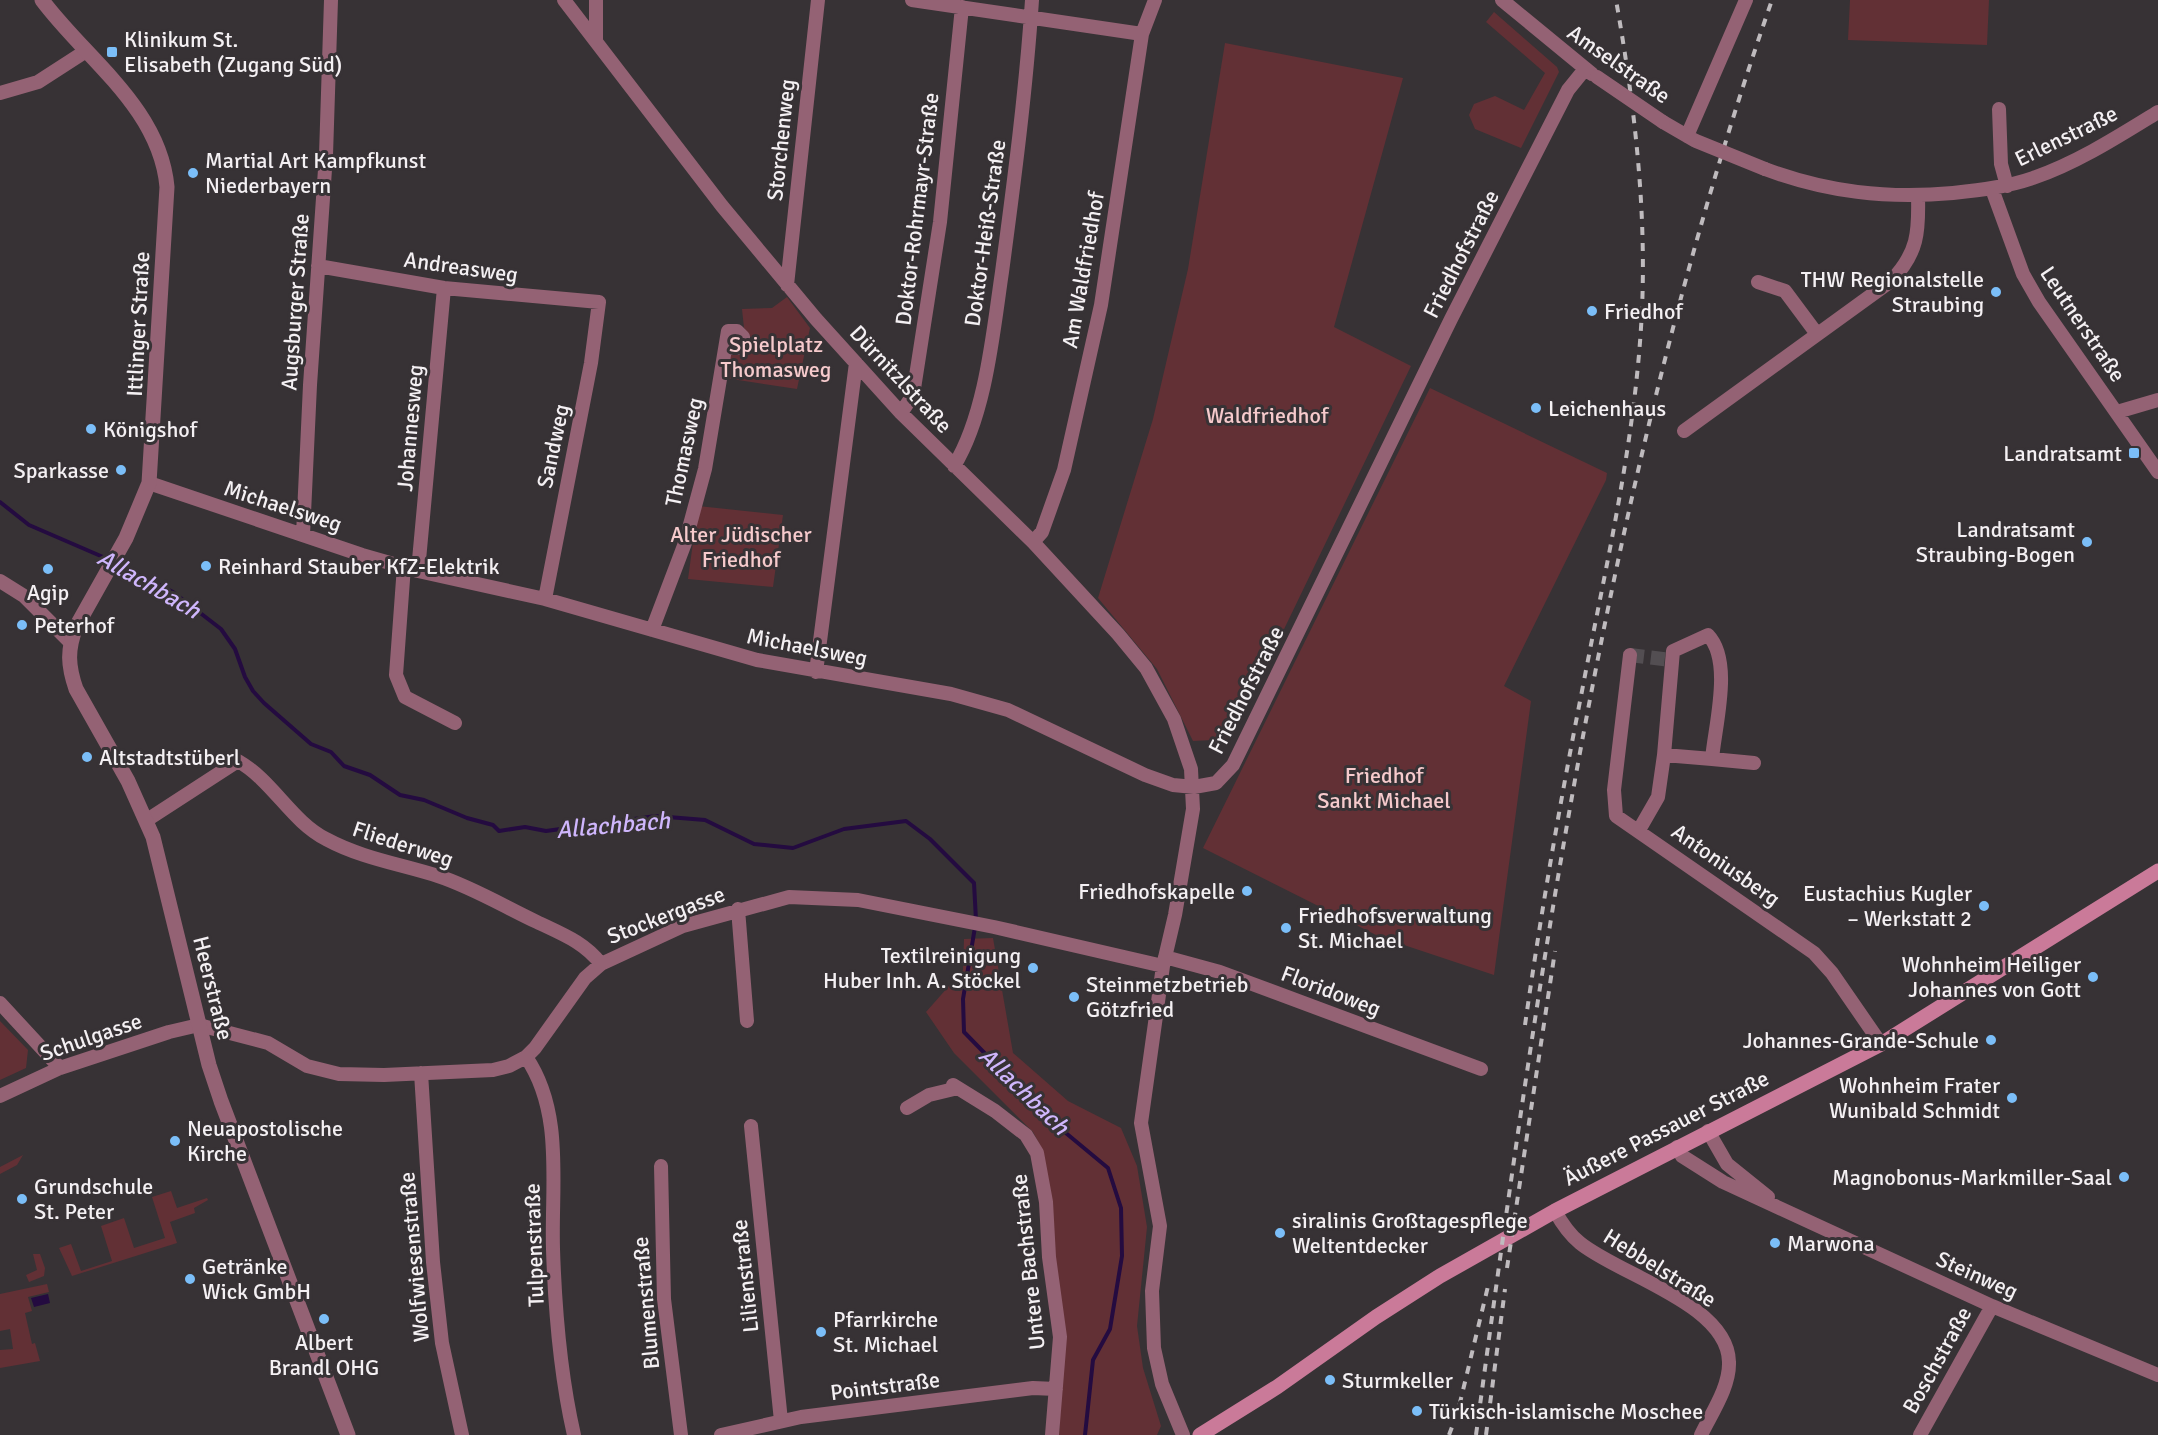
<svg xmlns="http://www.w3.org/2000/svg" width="2158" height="1435" viewBox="0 0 2158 1435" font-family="Signika,sans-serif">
	<rect width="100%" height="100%" fill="#373235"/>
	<!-- green -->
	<path fill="#623035" d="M1850 0H1989L1987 45 1848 40Z
		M1494 12 1557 67 1559 72 1521 148 1475 129 1469 115 1474 104 1495 96 1524 110 1545 73 1486 22Z
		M1225 43 1403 78 1334 327 1411 366 1231 739 1193 741 1157 669 1098 598 1153 419 1188 269Z
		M787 297 810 328 797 389 725 378 728 353 742 355 753 340 744 328 742 309 772 308Z
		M1430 388 1607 473 1606 480 1504 686 1531 701 1494 975 1380 937 1203 848Z
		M698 506 783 515 773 587 688 579Z
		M993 938 1013 1053 1068 1101 1121 1128 1137 1166 1147 1227 1137 1326 1143 1368 1161 1426 1157 1435H1059L1064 1335 1043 1151 1033 1132 954 1053 926 1012 963 970 964 939Z
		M0 1021 28 1050 26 1068 0 1080Z
		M23 1155 17 1165 0 1174V1167Z
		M171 1191 177 1208 207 1198 208 1200 194 1208 195 1213 170 1222 177 1243 72 1276 59 1248 71 1244 81 1271 112 1261 101 1226 124 1218 134 1248 165 1238 152 1197Z
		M33 1254H40L45 1268 44 1276 29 1282 26 1275 37 1270Z
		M47 1284 49 1292 28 1297 32 1311 25 1313 32 1344 35 1343 40 1361 0 1368V1350L13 1349 10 1329 0 1331V1294Z"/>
	<!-- water -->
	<path fill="#240b40" d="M48 1294 50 1303 34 1307 31 1298Z"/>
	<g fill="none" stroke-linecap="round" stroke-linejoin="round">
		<!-- stream -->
		<path stroke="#240b40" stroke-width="4" d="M0 502 29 525 110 560
			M117 564 173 592 221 629 235 649 245 677 253 691 264 703 311 744 331 752 344 766 370 775 400 795 424 800 467 818 493 825 499 831 525 827 546 831 656 816 705 820 754 844 793 848 844 829 906 821 930 839 974 883 976 920
			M975 927 963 999 964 1032 1049 1119 1108 1168 1121 1208 1122 1256 1110 1329 1093 1360 1085 1435"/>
		<!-- minor-tunnel -->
		<path stroke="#534e52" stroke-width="14" stroke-dasharray="14 7" stroke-linecap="butt" d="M1630 655 1671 660"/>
		<!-- minor -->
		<path stroke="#946274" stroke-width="14" d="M564 0 722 206 816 319 901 413 1033 542 1118 634 1146 668 1174 719 1191 769 1193 809 1175 915 1163 966 1141 1123 1160 1226 1152 1291 1154 1348 1162 1384 1183 1435
			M912 0 1142 34
			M1502 0 1592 74
			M596 39V0
			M0 93 38 82 86 51
			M1999 109 2001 164 2007 186
			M1663 122 1694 140
			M1687 136 1746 0
			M1765 169C1827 192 1886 199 1953 193 1980 190 2007 187 2033 178 2077 163 2119 136 2158 112
			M1992 189 2023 274 2039 302 2158 472
			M318 266 444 288 599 302 591 363 545 599
			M1758 282 1785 291 1817 334
			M787 285 818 0
			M2117 412 2158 400
			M901 413 913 395 940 222 962 7
			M1684 431 1891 281C1918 253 1919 232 1918 196
			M954 466C986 414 993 332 1002 272 1014 182 1026 91 1032 0
			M149 483 362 555 418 571 545 599 757 660 951 694 1008 710 1145 775 1173 785 1194 787 1216 783 1233 765 1451 319 1568 90 1585 69
			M303 535 310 385 326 155 331 0
			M1033 542 1042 532 1064 470 1101 305 1142 34 1155 0
			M404 566 396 675 405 697 455 723
			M418 571 444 288
			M0 581 24 596 70 642
			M652 630 685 543 705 469 728 331H737L743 337 737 348H725
			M1630 655 1614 790 1616 816 1814 953 1832 973 1881 1044
			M816 672 856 363
			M1712 759 1754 763
			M147 820 238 761C273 781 291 821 326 839 361 858 400 864 438 876 472 887 505 907 537 922 562 934 584 942 601 964
			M1639 830 1658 797 1664 755 1712 759C1715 725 1733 661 1708 635L1673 651 1664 755
			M738 909 747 1021
			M1165 957 1220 972 1481 1069
			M0 1003 60 1068
			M526 1057C564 1112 551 1186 553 1249 555 1311 560 1374 574 1435
			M421 1073 433 1262 442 1343 462 1435
			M953 1085 995 1111 1026 1135 1037 1153 1046 1202 1049 1257 1060 1337 1052 1435
			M0 1096 60 1068 169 1032 199 1025 268 1043 307 1066 339 1074 384 1075 493 1070 509 1066 526 1057 535 1048 585 978 601 964 683 926 789 897 858 900 994 927 1163 966
			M907 1108 929 1095 958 1088
			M751 1126 781 1421
			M1708 1131 1727 1164 1768 1197
			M1677 1147 1682 1156 1723 1182 1992 1306 2158 1375
			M661 1166 664 1299 681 1435
			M1555 1211C1561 1222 1570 1235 1580 1243 1619 1275 1728 1304 1729 1362 1730 1387 1711 1414 1701 1435
			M721 1435 801 1417 1033 1388 1056 1389
			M1920 1435 1992 1306"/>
		<!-- tertiary -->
		<path stroke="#946274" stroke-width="15" d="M42 0C86 59 160 108 167 187L149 483 126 538 76 627C67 650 68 666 76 689L128 781 153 837 209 1065 221 1101 348 1435"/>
		<!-- secondary -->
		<path stroke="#ca7a99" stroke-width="15" d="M1200 1435 1277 1387 1376 1317 1440 1276 1555 1211 1881 1044 2158 871"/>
		<!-- rail -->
		<path stroke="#bfbbbe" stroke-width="4" stroke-dasharray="8 8" stroke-linecap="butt" d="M1525 1025C1541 913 1560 802 1582 691 1604 575 1631 460 1640 342 1649 228 1636 113 1616 0
			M1507 1268 1555 951
			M1449 1435 1458 1411 1489 1282
			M1476 1435C1541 951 1611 463 1772 0
			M1486 1435 1505 1289"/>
		<!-- minor-bridge -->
		<path stroke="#946274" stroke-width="14" d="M1597 77 1663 122
			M1696 141 1765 169"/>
	</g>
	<!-- markers -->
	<g fill="#7bbef8" stroke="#373235" stroke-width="2">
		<rect x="106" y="46" width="12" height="12" rx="3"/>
		<circle cx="193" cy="173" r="6"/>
		<circle cx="1996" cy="292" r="6"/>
		<circle cx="1592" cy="311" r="6"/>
		<circle cx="1536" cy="408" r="6"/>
		<circle cx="91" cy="429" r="6"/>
		<rect x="2128" y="447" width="12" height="12" rx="3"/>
		<circle cx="121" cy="470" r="6"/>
		<circle cx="2087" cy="542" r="6"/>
		<circle cx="206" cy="566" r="6"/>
		<circle cx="48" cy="569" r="6"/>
		<circle cx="22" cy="625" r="6"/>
		<circle cx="87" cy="757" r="6"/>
		<circle cx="1247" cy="891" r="6"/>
		<circle cx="1984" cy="906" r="6"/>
		<circle cx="1286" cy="928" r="6"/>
		<circle cx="1033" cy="968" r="6"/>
		<circle cx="2093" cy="977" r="6"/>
		<circle cx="1074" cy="997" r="6"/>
		<circle cx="1991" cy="1040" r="6"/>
		<circle cx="2012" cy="1098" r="6"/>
		<circle cx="175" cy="1141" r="6"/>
		<circle cx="2124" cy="1177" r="6"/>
		<circle cx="22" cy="1199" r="6"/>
		<circle cx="1280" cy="1233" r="6"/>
		<circle cx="1775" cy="1243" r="6"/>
		<circle cx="190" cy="1279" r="6"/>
		<circle cx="324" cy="1319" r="6"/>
		<circle cx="821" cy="1332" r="6"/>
		<circle cx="1330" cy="1380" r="6"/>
		<circle cx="1417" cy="1411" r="6"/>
	</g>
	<g text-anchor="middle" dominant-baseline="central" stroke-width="6" stroke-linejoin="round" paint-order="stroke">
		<!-- poi labels -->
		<g font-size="22" fill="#f4f0f3" stroke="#373235" text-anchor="start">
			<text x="124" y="39">Klinikum St.<tspan x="124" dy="25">Elisabeth (Zugang Süd)</tspan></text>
			<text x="205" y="160">Martial Art Kampfkunst<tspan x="205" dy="25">Niederbayern</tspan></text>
			<text x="1984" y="279" text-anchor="end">THW Regionalstelle<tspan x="1984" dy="25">Straubing</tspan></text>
			<text x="1604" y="311">Friedhof</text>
			<text x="1548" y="408">Leichenhaus</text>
			<text x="103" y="429">Königshof</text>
			<text x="2122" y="453" text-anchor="end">Landratsamt</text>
			<text x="109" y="470" text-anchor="end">Sparkasse</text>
			<text x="2075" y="529" text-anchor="end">Landratsamt<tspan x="2075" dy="25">Straubing-Bogen</tspan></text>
			<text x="218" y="566">Reinhard Stauber KfZ-Elektrik</text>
			<text x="48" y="592" text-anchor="middle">Agip</text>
			<text x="34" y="625">Peterhof</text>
			<text x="99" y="757">Altstadtstüberl</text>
			<text x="1235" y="891" text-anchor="end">Friedhofskapelle</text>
			<text x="1972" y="893" text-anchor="end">Eustachius Kugler<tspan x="1972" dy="25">– Werkstatt 2</tspan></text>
			<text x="1298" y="915">Friedhofsverwaltung<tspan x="1298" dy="25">St. Michael</tspan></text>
			<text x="1021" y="955" text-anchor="end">Textilreinigung<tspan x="1021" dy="25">Huber Inh. A. Stöckel</tspan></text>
			<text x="2081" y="964" text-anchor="end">Wohnheim Heiliger<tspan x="2081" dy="25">Johannes von Gott</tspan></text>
			<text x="1086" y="984">Steinmetzbetrieb<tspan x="1086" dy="25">Götzfried</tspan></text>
			<text x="1979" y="1040" text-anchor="end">Johannes-Grande-Schule</text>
			<text x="2000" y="1085" text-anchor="end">Wohnheim Frater<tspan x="2000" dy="25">Wunibald Schmidt</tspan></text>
			<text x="187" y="1128">Neuapostolische<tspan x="187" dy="25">Kirche</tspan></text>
			<text x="2112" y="1177" text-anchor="end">Magnobonus-Markmiller-Saal</text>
			<text x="34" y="1186">Grundschule<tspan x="34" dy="25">St. Peter</tspan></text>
			<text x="1292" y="1220">siralinis Großtagespflege<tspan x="1292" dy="25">Weltentdecker</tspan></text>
			<text x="1787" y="1243">Marwona</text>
			<text x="202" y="1266">Getränke<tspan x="202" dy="25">Wick GmbH</tspan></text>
			<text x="833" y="1319">Pfarrkirche<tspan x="833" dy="25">St. Michael</tspan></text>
			<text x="324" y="1342" text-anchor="middle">Albert<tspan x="324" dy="25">Brandl OHG</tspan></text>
			<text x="1342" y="1380">Sturmkeller</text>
			<text x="1429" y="1411">Türkisch-islamische Moschee</text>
		</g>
		<!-- street labels -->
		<g font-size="22" fill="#f4f0f3" stroke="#373235">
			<text transform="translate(1619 64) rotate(35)">Amselstraße</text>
			<text transform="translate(2066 136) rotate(-26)">Erlenstraße</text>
			<text transform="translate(781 140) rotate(-84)">Storchenweg</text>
			<text transform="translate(917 209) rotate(-83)">Doktor-Rohrmayr-Straße</text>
			<text transform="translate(985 233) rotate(-82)">Doktor-Heiß-Straße</text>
			<text transform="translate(1461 254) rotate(-63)">Friedhofstraße</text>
			<text transform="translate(461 267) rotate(8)">Andreasweg</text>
			<text transform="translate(1083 270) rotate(-80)">Am Waldfriedhof</text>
			<text transform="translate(295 302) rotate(-86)">Augsburger Straße</text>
			<text transform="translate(138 324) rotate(-87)">Ittlinger Straße</text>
			<text transform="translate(2083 324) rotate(56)">Leutnerstraße</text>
			<text transform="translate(901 379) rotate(47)">Dürnitzlstraße</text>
			<text transform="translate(410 428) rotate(-85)">Johannesweg</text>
			<text transform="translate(553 446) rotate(-78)">Sandweg</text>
			<text transform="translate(684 452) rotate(-78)">Thomasweg</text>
			<text transform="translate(283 506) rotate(18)">Michaelsweg</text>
			<text transform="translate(807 647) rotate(11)">Michaelsweg</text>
			<text transform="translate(1246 690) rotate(-63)">Friedhofstraße</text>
			<text transform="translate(403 844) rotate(18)">Fliederweg</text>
			<text transform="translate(1726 865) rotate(35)">Antoniusberg</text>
			<text transform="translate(666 915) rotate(-21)">Stockergasse</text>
			<text transform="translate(213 988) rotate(76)">Heerstraße</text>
			<text transform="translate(1331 991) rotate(21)">Floridoweg</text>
			<text transform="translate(91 1037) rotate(-19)">Schulgasse</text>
			<text transform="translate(1666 1128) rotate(-27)">Äußere Passauer Straße</text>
			<text transform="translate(534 1245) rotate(-92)">Tulpenstraße</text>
			<text transform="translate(414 1257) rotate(-95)">Wolfwiesenstraße</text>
			<text transform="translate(1028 1262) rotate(-96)">Untere Bachstraße</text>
			<text transform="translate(1660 1268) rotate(32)">Hebbelstraße</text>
			<text transform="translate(1977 1275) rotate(24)">Steinweg</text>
			<text transform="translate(745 1276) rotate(-96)">Lilienstraße</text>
			<text transform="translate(646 1303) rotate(-95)">Blumenstraße</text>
			<text transform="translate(1937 1360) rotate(-61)">Boschstraße</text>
			<text transform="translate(885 1386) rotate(-7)">Pointstraße</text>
		</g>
		<!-- park labels -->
		<g font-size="22" fill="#f6cacc" stroke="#373235">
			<text x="776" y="344">Spielplatz<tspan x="776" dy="25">Thomasweg</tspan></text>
			<text x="1267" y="415">Waldfriedhof</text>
			<text x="741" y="534">Alter Jüdischer<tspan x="741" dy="25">Friedhof</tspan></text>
			<text x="1384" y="775">Friedhof<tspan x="1384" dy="25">Sankt Michael</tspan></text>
		</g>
		<!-- water labels -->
		<g font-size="24" font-style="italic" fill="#cfb6fc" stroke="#373235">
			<text transform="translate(149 584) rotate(30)">Allachbach</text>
			<text transform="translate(613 825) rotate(-5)">Allachbach</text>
			<text transform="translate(1024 1091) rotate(44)">Allachbach</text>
		</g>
	</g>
</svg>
